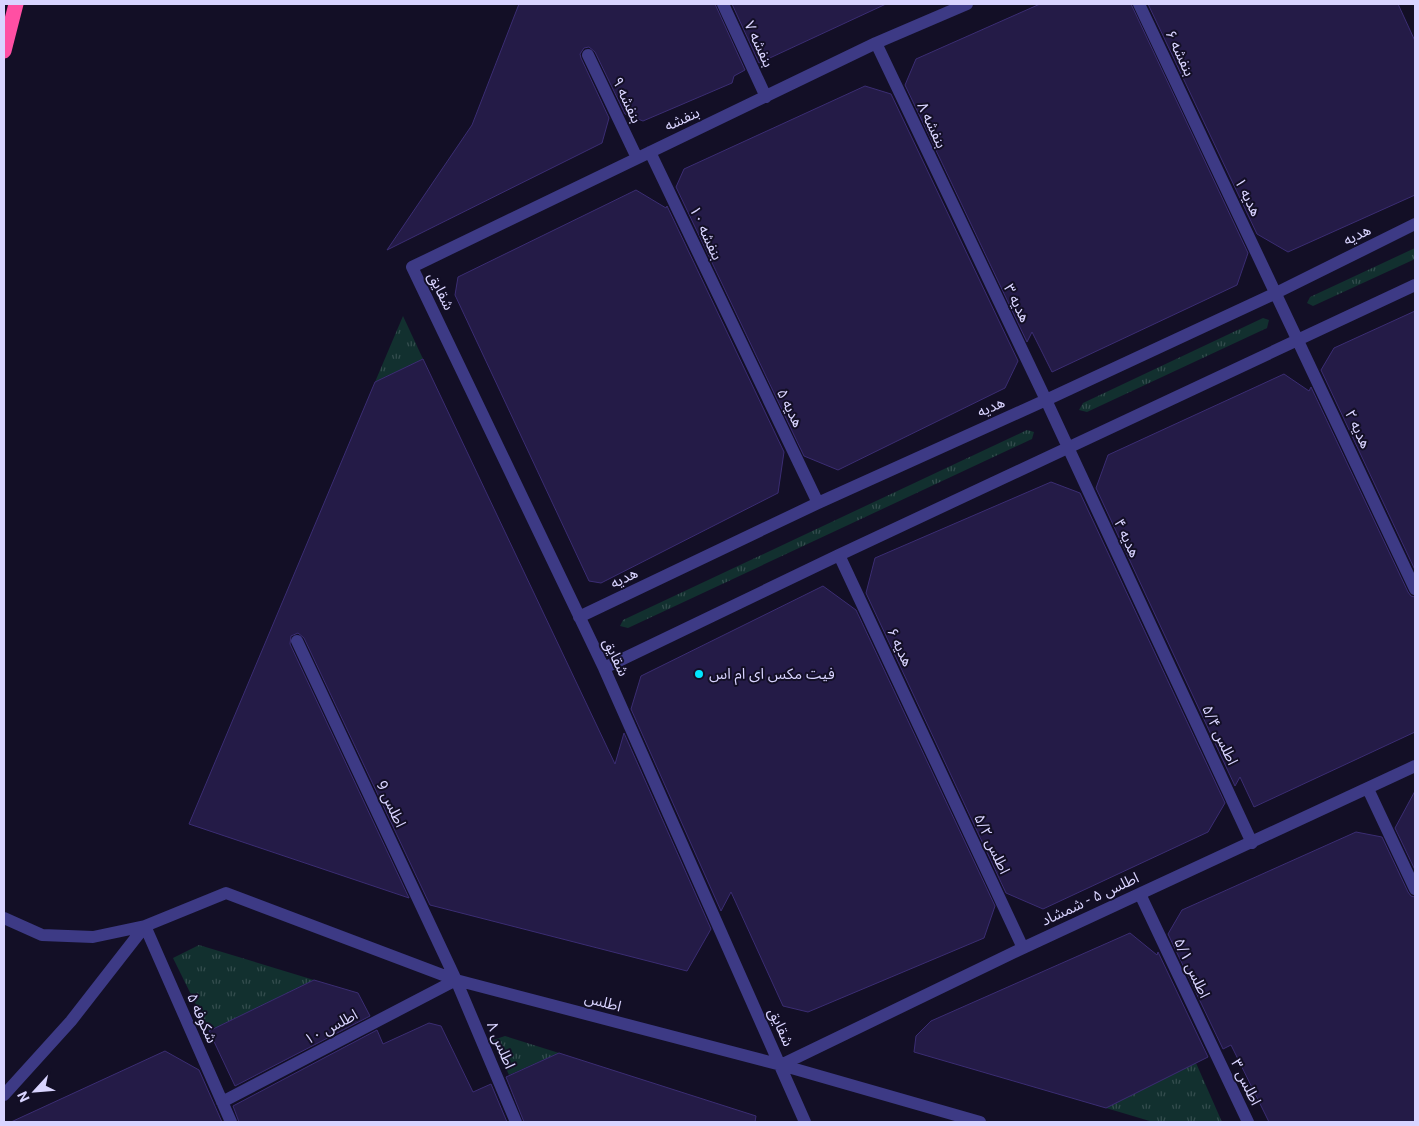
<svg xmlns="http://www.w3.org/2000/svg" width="1419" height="1126" viewBox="0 0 1419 1126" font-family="Roboto,'Noto Sans Arabic',sans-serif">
	<defs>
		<pattern id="grass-tufts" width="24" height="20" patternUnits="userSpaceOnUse" patternTransform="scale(1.25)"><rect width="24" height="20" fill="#12302f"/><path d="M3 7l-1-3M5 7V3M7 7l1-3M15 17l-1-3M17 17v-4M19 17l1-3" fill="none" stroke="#344d4e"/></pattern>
	</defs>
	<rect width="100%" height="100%" fill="#130f26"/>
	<!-- grass -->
	<path fill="url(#grass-tufts)" d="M1415 248V259L1313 306 1307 303 1310 297Z
		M403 316 423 359 375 382Z
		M1263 318 1269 320 1267 328 1087 412 1079 410 1083 403Z
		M1027 430 1034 432 1032 439 628 628 620 626 623 620Z
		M199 945 314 980 209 1031 173 958Z
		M505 1036 559 1053 509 1075 493 1040Z
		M1196 1063 1222 1122H1153L1106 1108Z"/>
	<!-- building -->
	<path fill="#241b47" stroke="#3b2d73" d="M519 4H715L745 70 734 76 732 83 643 121 625 114 595 52 589 47 584 48 580 54 581 58 609 118 602 143 387 250 472 125Z
		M732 4H886L759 63Z
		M1040 4H1131L1248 253 1237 285 1052 372 1032 332 1027 342 905 85 916 59Z
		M1148 4H1398L1415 41V195L1288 252 1257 234Z
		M865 86 891 94 1018 361 1005 388 838 470 804 456 676 187 684 169Z
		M636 190 666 208 667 206 784 452 778 493 601 583 589 581 455 295 458 277Z
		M1415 311V570L1321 370 1334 348Z
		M423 359 615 764 624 733 711 929 687 971 430 905 304 638 298 633 291 636 290 644 409 898 189 824 375 382Z
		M1284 374 1309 391 1311 387 1408 592 1411 596 1415 597V732L1254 807 1240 777 1235 786 1096 488 1108 455Z
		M1051 482 1080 493 1225 803 1208 832 1043 909 1006 893 866 593 875 558Z
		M823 586 856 610 995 906 984 938 808 1012 783 1006 731 892 721 911 631 709 641 676Z
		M1415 791V870L1395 828Z
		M1356 832 1382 837 1408 892 1411 896 1415 897V1122H1269L1231 1045 1223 1049 1168 934 1182 910Z
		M1130 933 1157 955 1158 952 1208 1057 1106 1108 914 1052 916 1036 931 1021Z
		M314 980 358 993 370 1016 235 1086 209 1031Z
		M429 1023 441 1026 473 1092 491 1084 507 1122H239L233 1106 377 1030 383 1044Z
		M165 1051 199 1070 222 1122H11Z
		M559 1053 756 1116 755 1122H524L506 1077Z"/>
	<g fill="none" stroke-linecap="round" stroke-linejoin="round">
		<!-- minor -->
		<path stroke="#3d3a85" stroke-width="12" d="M723 4 766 97
			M1139 4 1415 589
			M876 43 1046 400 1252 843
			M588 55 637 158
			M650 152 818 503
			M839 555 1023 948
			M579 617 818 503 1046 400 1276 293 1415 224
			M297 641 456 980 516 1122
			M604 668 839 555 1415 285
			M1368 789 1415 889
			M1140 894 1248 1122
			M4 918 42 935 93 937 145 926 226 893 456 980 781 1065 980 1122
			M781 1065 1023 948 1415 766
			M4 1095 71 1021 145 926 231 1122
			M222 1102 456 980
			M805 1122 604 668 412 267 876 43 967 4"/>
		<!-- motorway -->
		<path stroke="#ff4fa3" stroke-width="15" d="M4 51 16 4"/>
	</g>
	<!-- markers -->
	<circle fill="#00e5ff" stroke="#130f26" stroke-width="2" cx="699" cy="674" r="5"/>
	<g text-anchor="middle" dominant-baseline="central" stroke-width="4" stroke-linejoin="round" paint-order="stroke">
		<!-- street labels -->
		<g font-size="15" fill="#d9d4ff" stroke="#130f26">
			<text transform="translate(759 44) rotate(65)">بنفشه ۷</text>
			<text transform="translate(1180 53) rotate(65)">بنفشه ۶</text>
			<text transform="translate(627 100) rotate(65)">بنفشه ۹</text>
			<text transform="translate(682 119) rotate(-25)">بنفشه</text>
			<text transform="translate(932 125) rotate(65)">بنفشه ۸</text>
			<text transform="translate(1248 197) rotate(64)">هدیه ۱</text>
			<text transform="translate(706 233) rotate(65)">بنفشه ۱۰</text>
			<text transform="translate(1357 235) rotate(-26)">هدیه</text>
			<text transform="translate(441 291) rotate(64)">شقایق</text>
			<text transform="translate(1017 303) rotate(64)">هدیه ۳</text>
			<text transform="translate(991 407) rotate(-24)">هدیه</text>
			<text transform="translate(790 408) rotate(64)">هدیه ۵</text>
			<text transform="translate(1358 429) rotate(65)">هدیه ۲</text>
			<text transform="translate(1127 538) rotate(65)">هدیه ۴</text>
			<text transform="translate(624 578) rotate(-26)">هدیه</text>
			<text transform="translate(900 647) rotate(65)">هدیه ۶</text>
			<text transform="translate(616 657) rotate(65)">شقایق</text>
			<text transform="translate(1220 735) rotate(65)">اطلس ۵/۴</text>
			<text transform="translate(391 804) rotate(65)">اطلس 9</text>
			<text transform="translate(992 844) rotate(65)">اطلس ۵/۲</text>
			<text transform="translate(1090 899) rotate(-25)">اطلس ۵ - شمشاد</text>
			<text transform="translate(1192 968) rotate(65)">اطلس ۵/۱</text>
			<text transform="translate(603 1002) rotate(15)">اطلس</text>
			<text transform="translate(202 1018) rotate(66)">شکوفه ۵</text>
			<text transform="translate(331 1027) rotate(-28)">اطلس ۱۰</text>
			<text transform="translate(781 1027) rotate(66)">شقایق</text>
			<text transform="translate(501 1045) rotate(67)">اطلس ۸</text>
			<text transform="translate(1246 1082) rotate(64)">اطلس ۳</text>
		</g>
		<!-- poi labels -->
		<g font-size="15" fill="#d9d4ff" stroke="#130f26" text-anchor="start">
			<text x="709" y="674">فیت مکس ای ام اس</text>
		</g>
	</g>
	<!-- border -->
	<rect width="1419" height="1126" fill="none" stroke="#d9d4ff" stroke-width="10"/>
	<!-- north arrow -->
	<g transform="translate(35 1091) rotate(244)" stroke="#130f26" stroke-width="4" paint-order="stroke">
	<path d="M0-4L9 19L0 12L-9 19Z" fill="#d9d4ff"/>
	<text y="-8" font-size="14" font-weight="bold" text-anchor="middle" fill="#d9d4ff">N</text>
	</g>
</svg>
